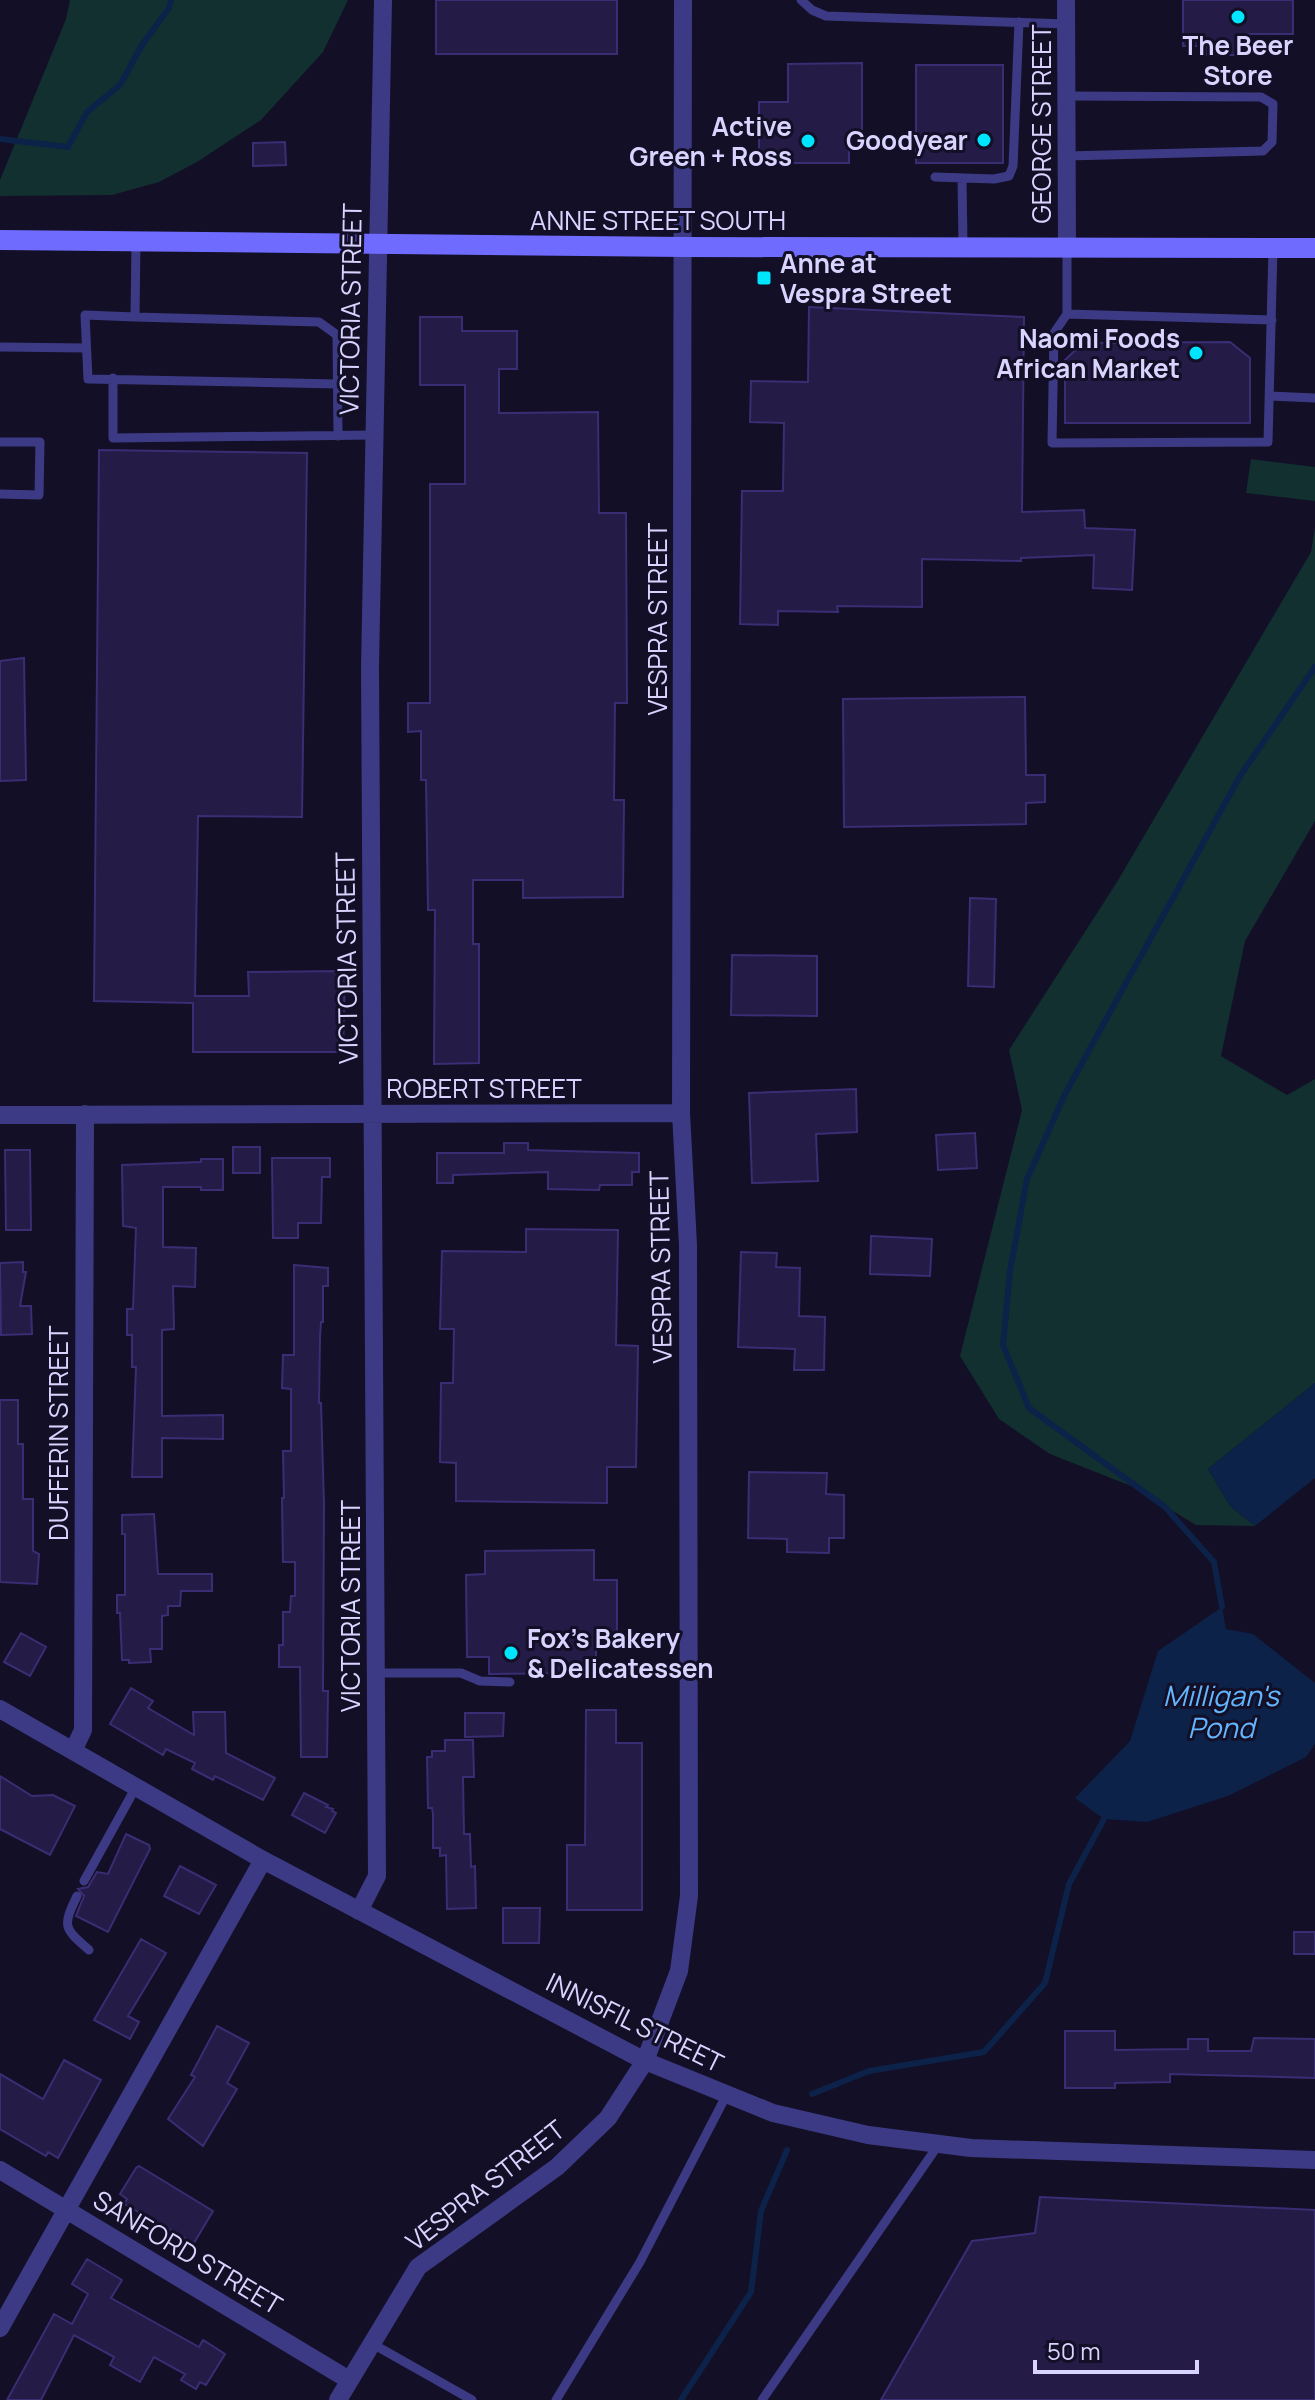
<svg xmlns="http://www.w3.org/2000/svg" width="1315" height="2400" viewBox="0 0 1315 2400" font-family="Manrope,sans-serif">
	<rect width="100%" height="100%" fill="#130f26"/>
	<!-- green -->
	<path fill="#12302f" d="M70 0H348L323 52 261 120 197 162 159 182 112 195 0 196V180L66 19Z
		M1251 459 1315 467V501L1246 493Z
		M1315 527V821L1245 941 1221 1056 1287 1095 1315 1079V1383L1208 1469 1230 1506 1255 1526 1196 1525 1131 1486 1050 1454 999 1419 960 1356 1022 1110 1009 1050 1117 882 1311 552Z"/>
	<!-- water -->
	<path fill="#0c2248" d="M1315 1383V1478L1255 1526 1230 1506 1208 1469Z
		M1222 1607 1226 1629 1253 1634 1315 1683V1744L1306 1757 1228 1796 1147 1822 1104 1819 1075 1798 1130 1741 1158 1651Z"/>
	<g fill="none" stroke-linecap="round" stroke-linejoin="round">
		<!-- stream -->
		<path stroke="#0c2248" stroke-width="6" d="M0 139 68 147 87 112 120 85 142 45 169 8 171 0
			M1222 1607 1214 1562 1165 1507 1029 1408 1003 1345 1010 1271 1027 1179 1065 1094 1240 776 1315 667
			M812 2094 869 2071 984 2052 1045 1983 1069 1884 1104 1819
			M681 2400 751 2292 761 2211 787 2150"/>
	</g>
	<!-- building -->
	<path fill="#241b47" stroke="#3b2d73" stroke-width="2" d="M436 0H617V54H436Z
		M1183 0H1293V34H1242V55H1207V46H1183Z
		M862 63V133H849V163H759V102H788V64Z
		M916 65H1003V163H916Z
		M285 142 286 165 253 166V143Z
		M809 307 1024 317 1022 512 1084 510 1085 528 1135 530 1132 590 1093 588 1094 555 1021 558V561L922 559V607L837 606 838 612 778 611V625L740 624 742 491H783L784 423 750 422 751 381 808 382Z
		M420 317H462V331H517V369H499V413L598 412 599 513H626L627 703H615L614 800H624L623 897 523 898V880H473V944H479V1063L434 1064 435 910H428L426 780H421V731L408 732V703H430V484H465V385H420Z
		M1230 342 1250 358V423H1065V360L1083 343Z
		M99 450 307 453 302 817 198 816 195 996H249L248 972 345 971 343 1052H193V1003L94 1001Z
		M24 658 26 780 0 781V661Z
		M1025 697 1026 775H1045V802L1026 803V824L844 827 843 699Z
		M970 898 996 899 994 987 968 986Z
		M732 955 817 956V1016L731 1015Z
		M856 1089 857 1132 816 1134 818 1181 752 1183 749 1093Z
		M975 1133 977 1168 938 1170 936 1135Z
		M504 1143H528V1150L639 1153V1172H632V1185H600L599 1190 548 1189V1172L453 1175V1183H437V1153H504Z
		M233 1147H260V1173H233Z
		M5 1150H30L31 1230H6Z
		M272 1158H330V1177H322L321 1223H298V1238H273Z
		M201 1159H223V1190H201V1187H163V1247L196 1248 195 1287 173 1286 174 1329 162 1330V1416L223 1415V1439L162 1438V1477H132L136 1367H132V1335H127V1309H133L136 1228 123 1226 122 1165 201 1162Z
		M526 1229 618 1230 616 1345 638 1346 636 1467H607V1503L456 1501V1463L440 1462 441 1383H453L454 1329H440L442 1251 526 1252Z
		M871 1236 932 1239 930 1276 870 1274Z
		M741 1252 777 1253 776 1267 800 1268 799 1316 825 1317 824 1370H794L795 1349 738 1347Z
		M23 1262V1272H26L20 1306H31L32 1334 1 1335 0 1263Z
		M294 1265 328 1268V1286H323V1322H321L320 1337 319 1403H321L324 1505 323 1691H328L327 1757H301L300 1667H279V1645H283V1612H290L291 1596H295V1562H283L282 1498H284L283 1451H291V1389L282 1388 283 1355H294Z
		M0 1400H18V1444H23V1499H33V1551L39 1554 37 1584 0 1582Z
		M749 1472 827 1473 826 1494 844 1495V1538H829V1553L787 1552V1539L748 1538Z
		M154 1514 158 1574H212V1591H181L180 1606H168V1615L162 1616V1649H150L151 1662 129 1663V1660H122L120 1613H117V1595H125V1534H122V1515Z
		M594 1550V1580H617V1641H596V1673L489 1674V1657H467L466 1575 485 1574V1551Z
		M21 1633 46 1647 30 1676 4 1662Z
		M131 1688 153 1701 148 1708 194 1735 193 1712H225L226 1753 275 1778 263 1800 215 1776 213 1780 192 1769 195 1763 166 1749 163 1755 110 1724Z
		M586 1710H616V1743H642V1910H567V1845H585Z
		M465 1713H504L503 1736 465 1737Z
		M445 1740H473L474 1777H463L464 1834H470L471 1867 475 1866 476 1908 447 1909 446 1855 440 1856V1848H433V1814L432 1808H428L427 1757H432V1751H445Z
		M0 1776 32 1796 53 1795 75 1806 50 1855 0 1829Z
		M304 1793 328 1805 326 1807 333 1809 332 1811 336 1813 325 1833 292 1815Z
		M126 1834 149 1845 150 1849 108 1932 76 1916 84 1896 78 1889 88 1887 97 1872 108 1874Z
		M180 1866 216 1885 199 1914 164 1896Z
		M503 1908H540L539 1943H503Z
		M1294 1932H1315V1954H1294Z
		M141 1939 166 1953 128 2016 139 2022 130 2039 94 2020Z
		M217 2026 249 2043 227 2083 237 2089 203 2146 168 2119 195 2077 191 2075Z
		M1065 2031H1115V2050L1188 2049V2039H1208V2051H1251L1254 2038 1315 2039V2078L1170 2074V2082L1115 2083V2088H1065Z
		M64 2060 101 2080 58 2158 48 2152 46 2156 0 2129V2074L43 2099Z
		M139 2166 213 2211 194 2243 124 2204 127 2199 120 2194 136 2168Z
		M1040 2197 1315 2210V2400H881L972 2241 1035 2233Z
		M87 2259 122 2280 111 2298 199 2347 203 2340 225 2354 206 2385 200 2382 196 2389 181 2380 185 2374 154 2357 140 2382 110 2365 114 2357 74 2335 41 2400H7L54 2314 72 2324 88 2294 72 2284Z"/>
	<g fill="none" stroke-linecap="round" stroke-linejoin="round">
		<!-- lane -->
		<path stroke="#3d3a85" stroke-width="9" d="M801 0 812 10 826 16 1066 24
			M1067 156 1263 151 1272 142 1273 104 1261 97 1067 96
			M935 177 994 179 1009 176 1013 166 1019 22
			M962 178 963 246
			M136 241 135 317 319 322 337 335 338 436
			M1067 247V314L1272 320
			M1067 314 1054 333 1052 443 1268 442 1273 248
			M135 317 85 315 88 379 337 384
			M0 347 86 348
			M113 378V438L374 435
			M1270 396 1315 398
			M0 442H40L39 495 0 494
			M376 1673H461L480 1681 510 1682
			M84 1881 136 1787
			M77 1896C62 1927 64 1928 89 1950
			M371 2343 472 2400
			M556 2400 640 2262 727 2094
			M762 2400 939 2144"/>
		<!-- street -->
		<path stroke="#3d3a85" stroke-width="18" d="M1066 0 1067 247
			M0 1115 681 1113
			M0 1709 263 1860 645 2061 773 2113 868 2135 971 2148 1315 2160
			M73 1751 83 1730 85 1114
			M359 1911 377 1876 370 667 383 0
			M0 2170 349 2380
			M0 2328 263 1860
			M338 2400 418 2267 557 2167 608 2118 645 2061 679 1971 689 1896 688 1245 681 1113 683 0"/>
		<!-- secondary -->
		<path stroke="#6f6bff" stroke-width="20" d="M0 240 684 247 1315 248"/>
	</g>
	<!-- markers -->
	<g fill="#00e5ff" stroke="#130f26" stroke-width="3">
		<circle cx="1238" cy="17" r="8"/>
		<circle cx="984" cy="140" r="8"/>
		<circle cx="808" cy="141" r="8"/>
		<rect x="756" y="270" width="16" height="16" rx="4"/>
		<circle cx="1196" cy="353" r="8"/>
		<circle cx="511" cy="1653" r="8"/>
	</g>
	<g text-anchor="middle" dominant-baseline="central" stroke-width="6" stroke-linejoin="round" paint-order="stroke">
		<!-- poi labels -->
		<g font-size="26" font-weight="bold" fill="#d9d4ff" stroke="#130f26" text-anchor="end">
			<text x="1238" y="45" text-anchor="middle">The Beer<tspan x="1238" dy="30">Store</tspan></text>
			<text x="792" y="126">Active<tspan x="792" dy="30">Green + Ross</tspan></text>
			<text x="968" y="140">Goodyear</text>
			<text x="780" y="263" text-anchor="start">Anne at<tspan x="780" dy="30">Vespra Street</tspan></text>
			<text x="1180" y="338">Naomi Foods<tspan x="1180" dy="30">African Market</tspan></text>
			<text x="527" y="1638" text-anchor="start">Fox's Bakery<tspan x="527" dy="30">&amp; Delicatessen</tspan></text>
		</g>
		<!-- street labels -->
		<g font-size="26" fill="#d9d4ff" stroke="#130f26">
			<text transform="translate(1041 124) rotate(-90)">GEORGE STREET</text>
			<text x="658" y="220">ANNE STREET SOUTH</text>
			<text transform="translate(350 309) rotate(-89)">VICTORIA STREET</text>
			<text transform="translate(657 619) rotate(-90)">VESPRA STREET</text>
			<text transform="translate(346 958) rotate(-91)">VICTORIA STREET</text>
			<text x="484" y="1088">ROBERT STREET</text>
			<text transform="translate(660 1267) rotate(-91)">VESPRA STREET</text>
			<text transform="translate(58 1433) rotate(-90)">DUFFERIN STREET</text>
			<text transform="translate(350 1606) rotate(-90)">VICTORIA STREET</text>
			<text transform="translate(635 2022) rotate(26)">INNISFIL STREET</text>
			<text transform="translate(485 2185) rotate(-38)">VESPRA STREET</text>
			<text transform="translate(188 2252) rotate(31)">SANFORD STREET</text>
		</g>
		<!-- water labels -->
		<g font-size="28" font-style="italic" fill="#62b6ff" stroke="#130f26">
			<text x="1221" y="1695">Milligan's<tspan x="1221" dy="32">Pond</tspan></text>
		</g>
	</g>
	<!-- scale -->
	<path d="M1035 2360v12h162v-12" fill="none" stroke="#d9d4ff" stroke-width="4"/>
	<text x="1047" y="2360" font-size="24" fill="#d9d4ff" stroke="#130f26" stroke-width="6" paint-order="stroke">50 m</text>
</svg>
